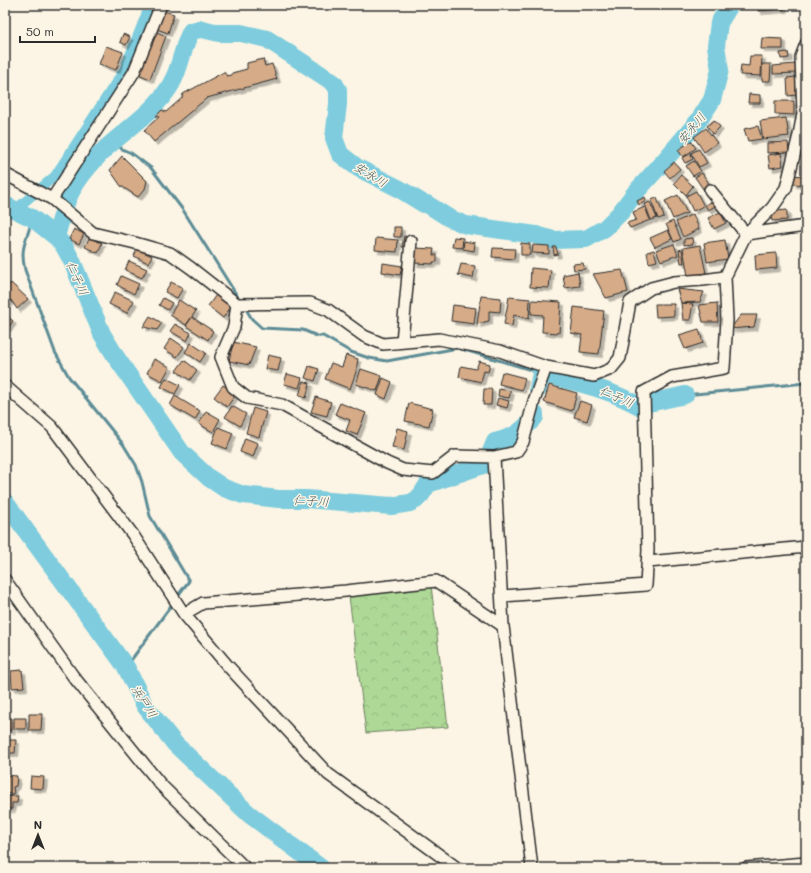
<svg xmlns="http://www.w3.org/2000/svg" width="811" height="873" viewBox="0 0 811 873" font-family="Mali,'Klee One',sans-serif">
	<defs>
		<pattern id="forest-crowns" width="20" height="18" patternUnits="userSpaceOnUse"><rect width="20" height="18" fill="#aed895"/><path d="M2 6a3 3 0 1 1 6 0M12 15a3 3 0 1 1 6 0" fill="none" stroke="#96ba81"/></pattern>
		<filter id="shadow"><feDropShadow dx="3.5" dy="3.5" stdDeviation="0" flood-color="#0004"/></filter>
	</defs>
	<rect width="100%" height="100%" fill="#fcf5e5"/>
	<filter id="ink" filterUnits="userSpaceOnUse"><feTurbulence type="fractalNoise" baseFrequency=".025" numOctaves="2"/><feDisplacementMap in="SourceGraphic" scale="8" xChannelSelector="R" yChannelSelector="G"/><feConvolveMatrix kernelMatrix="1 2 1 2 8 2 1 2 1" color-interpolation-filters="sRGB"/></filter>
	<g filter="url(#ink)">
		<!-- forest -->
		<path fill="url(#forest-crowns)" stroke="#6c8260" d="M431 585 448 727 366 733 349 596Z"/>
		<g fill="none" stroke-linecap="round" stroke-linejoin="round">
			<!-- stream -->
			<path stroke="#5d8c96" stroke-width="3" d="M114 142 122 149 131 153 151 168 183 210 241 302
				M32 218C28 240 19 246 25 270L55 352 69 377 123 444 136 465 142 482 150 516 189 581 176 598
				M244 306 252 319 262 328 303 330 317 336H323L351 352 369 358 387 361 458 348 541 373
				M685 395 806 383
				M126 667 173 603"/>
			<!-- canal -->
			<path stroke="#7eccdd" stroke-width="10" d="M15 210 55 176 124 70 150 5"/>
			<!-- river -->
			<path stroke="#7eccdd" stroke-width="18" d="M5 205 32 218 56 237 64 246 72 261 102 334 116 357 182 453 209 478 224 488 243 495 279 499H306L391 506 410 503 416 500 421 495 428 484 486 464 495 442C516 436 520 433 535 417V414
				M56 237C60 223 63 209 69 196 77 179 92 162 106 148 126 130 150 114 166 92 180 74 181 50 191 31L202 29 219 33H241L267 39 334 83 338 90V104L334 138 340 154 358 168 398 188 424 204H427L449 218 466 225 536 235 553 240 586 239 605 228 620 213 635 193 664 161 699 120 712 100 720 70 716 46 719 23 730 5
				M538 389 541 373C575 382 610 389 641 407L649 403 685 395
				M5 502 126 667 145 706 175 744 249 814 321 868"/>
		</g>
		<!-- building -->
		<path fill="#d6ab87" stroke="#2b2b2b" filter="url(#shadow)" d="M758 5H783L784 9 758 11Z
			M160 10 174 14 168 33 154 28Z
			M152 30 166 36 150 79 136 73Z
			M123 34 130 37 126 45 120 42Z
			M762 38 783 39V49H761Z
			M106 46 123 52 116 70 99 64Z
			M788 52 789 58 781 59 780 53Z
			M750 56H762L761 76 740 75 741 65 749 66Z
			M263 59 265 66 272 64 277 79 207 98 154 142 144 130 159 117 156 116 162 110 166 112 182 98 183 94 224 72 227 76 232 75V73L247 69V63Z
			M762 64H771L770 81H762Z
			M795 64 796 73 773 74V66Z
			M796 77V95L788 96 787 78Z
			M749 94 760 95V103H748Z
			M775 101H794V115L775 114Z
			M786 118 789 136 763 139 760 121Z
			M714 120 720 127 713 134 707 126Z
			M758 126 762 139 748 141 744 129Z
			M706 128 717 143 704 152 694 137Z
			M691 141 696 148 683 157 678 150Z
			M788 142 789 152 767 153V143Z
			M699 149 707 163 699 167 691 153Z
			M781 153 783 166 770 168 768 155Z
			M690 154 693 159 685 163 682 158Z
			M122 156 147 181 145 189 138 197 121 186 110 170Z
			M694 161 701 171 693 176 686 166Z
			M674 162 680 169 670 178 664 171Z
			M702 173 710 185 703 189 695 177Z
			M681 175 693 186 686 195 674 183Z
			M790 175 806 176V185L793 184Z
			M696 191 704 206 693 211 686 196Z
			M678 195 687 213 673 219 665 201Z
			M645 197 646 201 639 205 637 201Z
			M657 198 664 217 658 219 651 200Z
			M713 201 716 206 708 210 705 205Z
			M650 202 657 218 651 220 645 204Z
			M645 207 650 220 630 228 627 223 636 220 633 212Z
			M787 210V220L772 221 771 215 776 211Z
			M720 212 726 223 714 229 708 218Z
			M693 214 699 229 683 237 676 222Z
			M673 221 681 239 674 242 666 224Z
			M394 227H401V237H394Z
			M74 229 84 234 79 244 69 239Z
			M668 230 672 239 655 247 650 238Z
			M404 236 408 237 407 247H402Z
			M454 237 463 238 462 248 452 247Z
			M89 238 102 243 98 253 85 247Z
			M376 238 398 240 397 252 375 250Z
			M692 238 693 244 684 245V239Z
			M725 240 728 259 707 262 704 243Z
			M464 241 475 243 474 251 463 249Z
			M521 243 530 244V255H521Z
			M674 244 678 255 661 261 656 250Z
			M533 245 549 246V254L532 253Z
			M700 245 706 273 688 276 683 248Z
			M553 247H556L558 254 554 255Z
			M415 248 434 249 433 255H437V262H433V264L414 263Z
			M493 248 515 249 514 259 492 257Z
			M137 249 152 256 148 263 134 256Z
			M682 249 684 263H681L679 250Z
			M654 250 657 261 649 263 647 252Z
			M776 253 777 268 756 270 755 255Z
			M129 261 147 269 142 278 125 270Z
			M383 263 402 266 400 275 382 272Z
			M583 263 585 269 574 270 573 264Z
			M461 264 475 266 473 278 458 275Z
			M531 268 551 270 549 288 530 287Z
			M622 270 628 292 606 298 593 274Z
			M578 272 580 286 565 288 563 275Z
			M121 276 139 284 134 294 117 285Z
			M171 282 183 288 177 298 165 292Z
			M11 283 28 299 17 309 11 300 5 306V288Z
			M677 289 704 292 700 302 681 303Z
			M115 292 134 301 127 313 109 304Z
			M216 295 231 307 223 318 208 306Z
			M481 296 501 298 500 312 489 311V321L477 324Z
			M509 297 530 299 529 319 514 315 512 326 504 324Z
			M163 298 172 303 168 310 159 305Z
			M179 300 196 311 186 325 170 315Z
			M532 300 561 302 559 333 542 332 543 315 531 314Z
			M681 303 693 304 690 320H683Z
			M717 303 718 322H703L699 305Z
			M655 304H674V316L656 317Z
			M453 305 476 308 474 324 451 321Z
			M574 307 604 311 599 354 580 352 582 335 571 333Z
			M5 314 13 321 8 328 5 326Z
			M741 315H757L754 327 730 329Z
			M150 316 162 323 157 330 143 327Z
			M192 317 213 331 208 340 186 326Z
			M175 324 191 333 187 341 170 331Z
			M699 329 703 343 685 349 679 335Z
			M171 338 184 347 177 357 164 349Z
			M233 342 256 347 249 365 229 361Z
			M191 343 206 353 200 362 185 352Z
			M268 355 281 358 278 371 265 369Z
			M346 355 358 359 356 372 350 389 325 379 331 363 342 367Z
			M154 359 170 367 162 381 147 373Z
			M184 360 197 370 190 380 176 371Z
			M479 361 490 364 488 372 484 371 481 382 459 377 461 366 476 369Z
			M309 366 319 369 315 381 305 378Z
			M361 369 382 376 377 391 356 384Z
			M502 372 525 378 522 390 499 384Z
			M287 374 302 378 299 388 284 384Z
			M166 378 180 385 175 394 161 387Z
			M383 378 392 382 386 399 377 395Z
			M303 381 310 383 306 398 299 396Z
			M223 385 236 394 227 407 214 397Z
			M549 385 577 393 572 411 544 402Z
			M484 389H492L491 405H483Z
			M499 389 511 391 509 398 498 396Z
			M175 396 200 411 195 420 170 405Z
			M316 397 331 402 327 416 311 412Z
			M498 398 509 401 507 408 496 405Z
			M580 401 592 405 587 421 574 417Z
			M340 403 366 413 357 435 346 431 350 420 335 414Z
			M409 403 433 409 429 426 405 421Z
			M232 406 246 414 240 426 225 417Z
			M253 408 266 412 259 437 246 433Z
			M206 411 220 419 213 432 199 424Z
			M218 427 233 433 227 449 212 443Z
			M397 428 408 431 404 450 392 447Z
			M245 438 258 443 253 457 240 452Z
			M22 670 24 687 12 688 11 671Z
			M29 714H42L41 730H29Z
			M5 718H12V730H5Z
			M14 718H26V729H14Z
			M5 740H16L15 753H5Z
			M5 775 17 776 16 786 13 787 14 794 5 793Z
			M31 776 44 777 43 789 30 788Z
			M5 796H18L17 803H12V809H5Z"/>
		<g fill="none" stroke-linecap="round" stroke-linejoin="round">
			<!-- minor casing -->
			<g stroke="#2b2b2b" stroke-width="14">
				<path id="minor" d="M5 174 52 199 93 233 135 243 170 253 191 268 237 304 310 303 328 310 364 336 383 344 439 339 500 351 546 367 594 376 611 369 620 358 630 302 651 288 674 282 703 280 725 277
					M710 190 746 234
					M52 199 134 72 161 5
					M746 234 806 226
					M237 304 234 327 221 357 233 387 247 398 282 405 387 463 403 470 433 473 455 456 494 457 516 452 523 442 534 401 546 367
					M402 342 411 241
					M5 386 52 427 133 535 184 614 227 665 328 774 457 868
					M494 457 503 626 532 868
					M648 562 806 547
					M5 580 73 676 161 785 245 868
					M503 596 646 585 648 550 644 392 672 377 724 368 727 320 725 277 746 234 772 208 786 188 799 135 803 113 801 57 806 44
					M184 614 203 603 346 591 436 581 503 626
					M746 868 806 863"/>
			</g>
			<!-- minor -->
			<use href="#minor" stroke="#fcf5e5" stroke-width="11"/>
		</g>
	</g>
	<g text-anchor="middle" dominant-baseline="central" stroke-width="3" stroke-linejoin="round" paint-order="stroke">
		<!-- water labels -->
		<g font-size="12" font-style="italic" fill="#445b60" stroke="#fcf5e5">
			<text transform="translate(691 128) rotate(-51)">安永川</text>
			<text transform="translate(371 174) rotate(31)">安永川</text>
			<text transform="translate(78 278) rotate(66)">仁子川</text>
			<text transform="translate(617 396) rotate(23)">仁子川</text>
			<text transform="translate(311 500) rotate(4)">仁子川</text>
			<text transform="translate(145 701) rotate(58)">浜戸川</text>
		</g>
	</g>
	<!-- margin -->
	<rect width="811" height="873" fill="none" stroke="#fcf5e5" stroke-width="20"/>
	<rect x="10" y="10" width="791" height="853" fill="none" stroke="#2b2b2b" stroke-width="1.5" filter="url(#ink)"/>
	<!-- north arrow -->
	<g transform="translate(38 835)" stroke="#fcf5e5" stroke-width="3" paint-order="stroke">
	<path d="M0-3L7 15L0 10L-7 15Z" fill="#2b2b2b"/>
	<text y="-6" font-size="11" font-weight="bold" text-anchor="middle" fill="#2b2b2b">N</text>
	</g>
	<!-- scale -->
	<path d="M20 36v6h75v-6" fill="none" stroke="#2b2b2b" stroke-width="2"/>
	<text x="26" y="36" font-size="12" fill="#2b2b2b" stroke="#fcf5e5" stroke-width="3" paint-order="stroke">50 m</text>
</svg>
